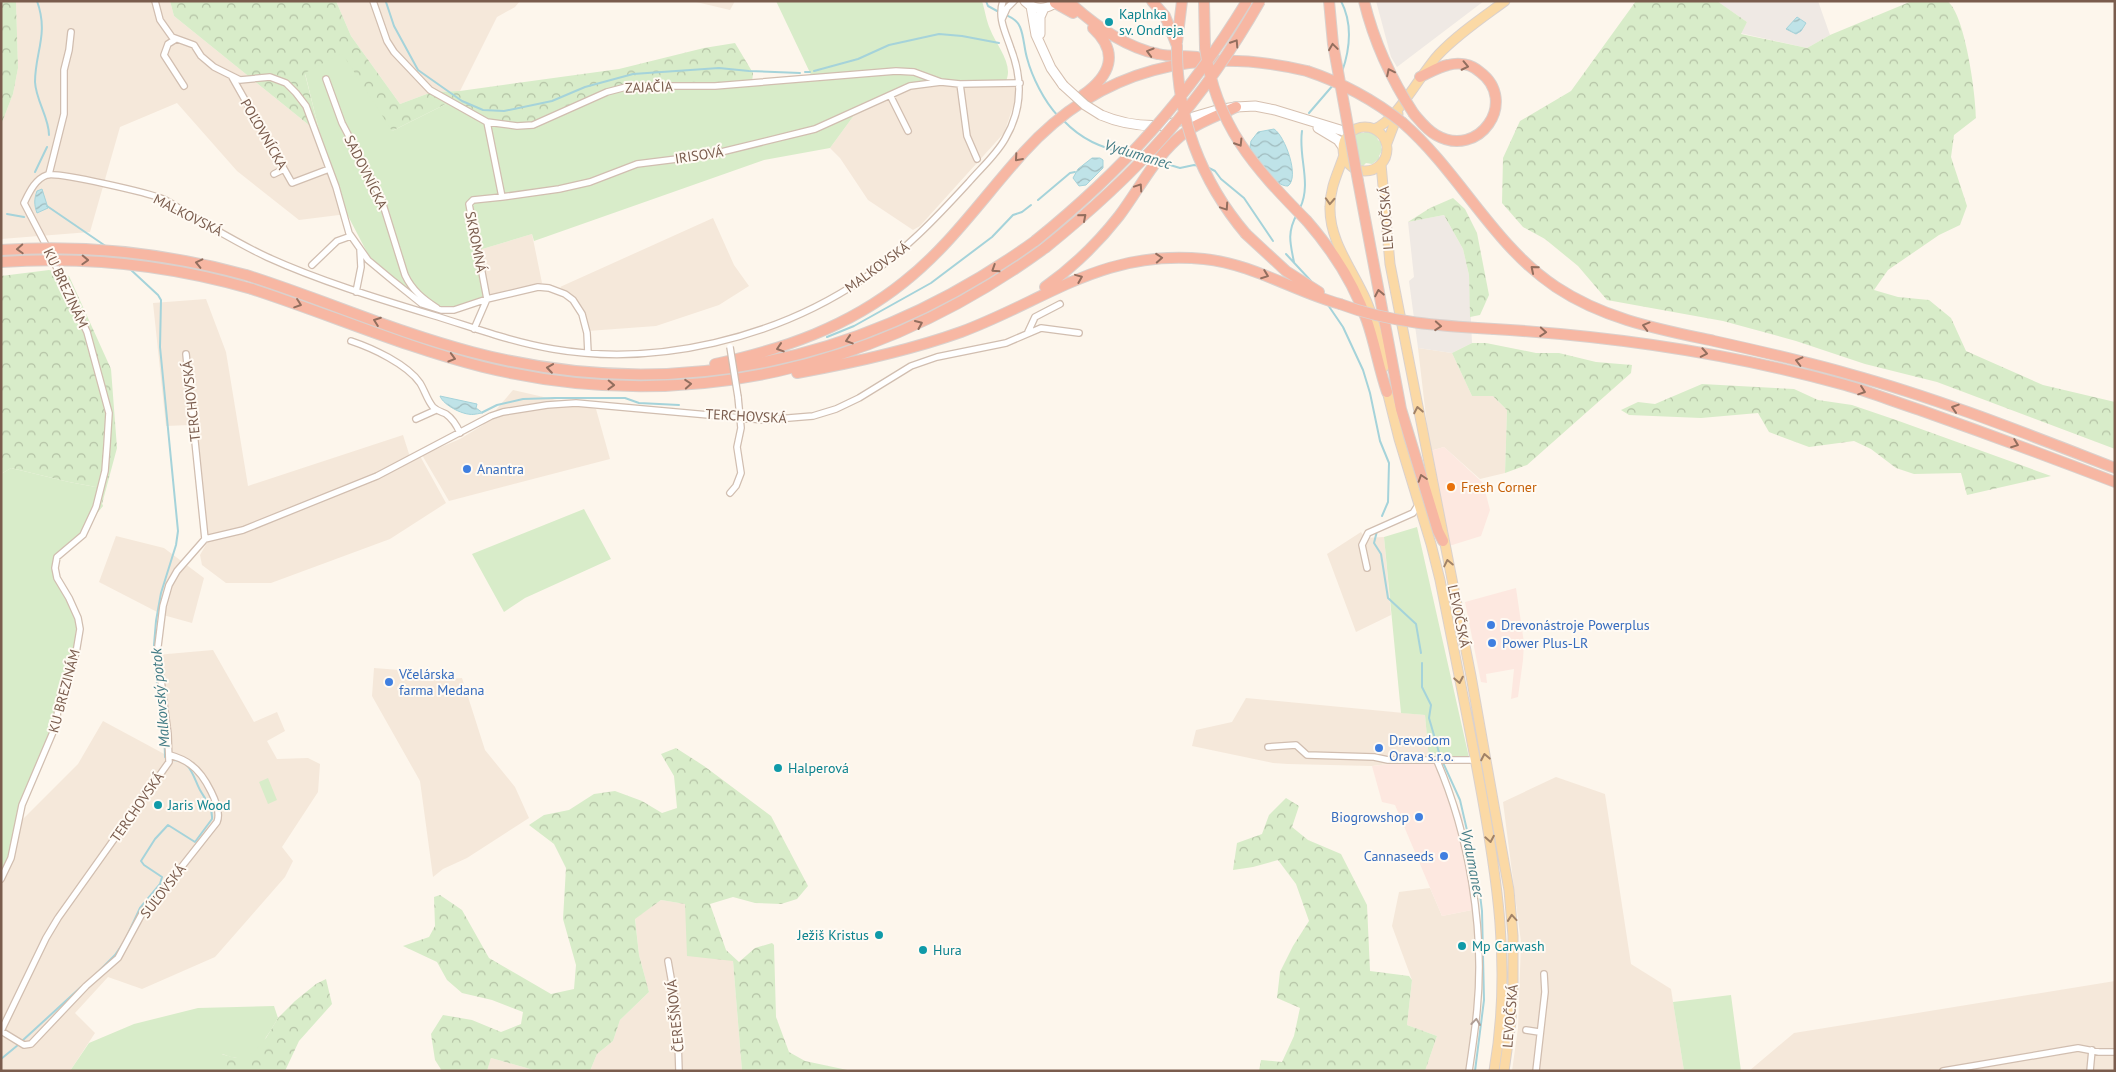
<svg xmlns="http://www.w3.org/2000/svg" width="2116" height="1072" viewBox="0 0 2116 1072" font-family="'PT Sans',sans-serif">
	<defs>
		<pattern id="forest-crowns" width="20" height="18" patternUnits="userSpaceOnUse" patternTransform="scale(1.25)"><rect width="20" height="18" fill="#d8ecc9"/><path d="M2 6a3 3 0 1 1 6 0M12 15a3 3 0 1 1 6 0" fill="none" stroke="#b4c2a5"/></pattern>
		<pattern id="water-waves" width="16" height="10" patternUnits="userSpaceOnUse" patternTransform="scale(1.25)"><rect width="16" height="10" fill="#bfe3e8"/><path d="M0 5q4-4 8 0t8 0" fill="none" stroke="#a0bbbe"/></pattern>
	</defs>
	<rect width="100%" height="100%" fill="#fdf6ec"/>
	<!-- residential -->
	<path fill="#f5e8da" d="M16 1H170L174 16 320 134 347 214 299 220 237 171 177 103 120 127 90 232 1 239V125L13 94 18 68Z
		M336 1H520L515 7 497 17 460 91 432 92 400 104 351 36Z
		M692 1H735L730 10Z
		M1006 81 1016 86 1015 101 1004 133 920 226 913 230 868 200 840 158 830 148 863 103 909 89 959 82Z
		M713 218 734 265 749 286 719 305 656 326 588 331 571 297 560 287Z
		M532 234 542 283 491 296 487 289 479 250Z
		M206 299 226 352 248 486 403 435 410 457 420 456 446 503 390 539 271 583H226L202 565 200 555 208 541 204 530 190 425 166 426 153 303Z
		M1418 348 1452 353 1472 396H1493L1507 410 1505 473 1480 479 1444 447 1430 451Z
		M513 390 596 409 610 459 449 501 422 455 460 439 483 425Z
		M1361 532 1365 538 1384 537 1391 615 1356 632 1327 554Z
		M116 536 164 548 204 578 192 623 163 615 99 582Z
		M213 650 254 722 277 712 285 731 267 741 277 759 308 758 320 764 318 792 282 847 293 861 285 877 215 957 142 989 108 977 75 1013 95 1033 70 1071H1V881L21 821 78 764 103 721 168 756 156 655Z
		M374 668 426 672 424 681 462 678 485 750 515 787 529 818 467 858 443 869 433 877 420 781 372 696Z
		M1246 698 1425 715 1429 759 1372 766 1288 764 1273 763 1192 746 1196 730 1232 722Z
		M1556 777 1605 794 1631 964 1671 989 1684 1071H1512L1518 1028 1521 942 1503 802Z
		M1430 888 1442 916 1477 909 1481 999 1475 1051 1471 1071H1425L1437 1036 1407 1025 1412 980 1392 926 1399 892Z
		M661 900 685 904 733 961 742 1071H590L597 1054 613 1041 620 1020 649 992 639 955 635 918Z
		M2115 981V1071H1749L1794 1033Z
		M491 1058 537 1071H487Z"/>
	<!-- commercial -->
	<path fill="#fde8e0" d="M1444 447 1483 483 1490 510 1481 536 1449 546 1430 451Z
		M1516 588 1524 643 1523 660 1518 697 1511 699 1514 669 1486 674 1487 683 1481 682 1465 602Z
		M1434 759 1462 815 1477 909 1442 916 1395 805 1382 802 1372 766Z"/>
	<!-- industrial -->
	<path fill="#efe9e4" d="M1376 1H1484L1397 67 1391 57Z
		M1717 1H1818L1830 35 1807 48 1740 33 1747 22Z
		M1444 215 1463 249 1469 275 1472 343 1452 353 1418 348 1409 281 1414 277 1408 222Z"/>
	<!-- forest -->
	<path fill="url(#forest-crowns)" d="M1 1H16L18 68 13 94 1 125Z
		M170 1H336L351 36 400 104 432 92 460 91 619 69 704 48 735 43 753 73 752 83 531 125 497 124 448 103 392 131 305 74 320 134 174 16Z
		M1636 1H1717L1747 22 1741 34 1807 48 1830 35 1912 1H1947C1965 13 1976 95 1976 118L1954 135 1951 157 1967 206 1960 225 1939 235 1888 270 1874 290 1898 297 1929 300 1951 318 1966 351 2043 385 2115 402V449L1937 382 1865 364 1796 341 1723 321 1607 300 1578 266 1545 239 1523 227 1502 203 1503 158 1520 121 1571 91Z
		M1453 198 1465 209 1477 233 1489 295 1480 315 1470 317 1469 275 1463 249 1444 215 1408 222 1430 208Z
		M49 270 69 276 111 369 117 448 102 504 96 487 69 482 11 468 1 474V276Z
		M1472 343H1486L1536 353H1559L1596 362 1632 365 1631 373 1527 465 1505 473 1507 410 1493 396H1472L1452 353Z
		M1702 384 1794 389 1818 400 1852 405 1896 420 2051 476 1967 495 1961 473 1914 474 1896 468 1871 449 1854 441 1809 447 1769 432 1758 413 1701 418 1629 415 1621 410 1638 402 1655 404Z
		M676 748 704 766 771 816 808 886 797 899 781 904 755 903 733 897 710 904 726 950 739 962 755 948 772 943 774 945 776 1017 789 1052 805 1061 852 1071H742L733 961 687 956 685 904 661 900 635 919 639 955 649 992 620 1020 613 1041 597 1054 590 1071H537L491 1058 487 1071H442L435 1060 431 1034 443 1015 472 1020 501 1032 521 1024 523 1012 492 1000 462 993 447 980 437 962 403 946 429 937 435 926 434 897 440 895 462 910 489 958 551 994 574 989 576 965 563 919 566 868 554 844 529 825 544 815 569 810 594 794 615 791 642 801 662 813 677 808 674 776 661 754Z
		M1286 798 1299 806 1292 827 1308 840 1341 854 1367 905 1370 971 1409 976 1412 980 1407 1025 1437 1036 1425 1071H1259L1261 1060 1282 1062 1294 1036 1300 1008 1277 998 1280 972 1293 946 1309 921 1296 884 1278 860 1253 867 1233 870 1237 843 1262 834 1269 815Z
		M326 979 332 1004 299 1041 285 1071H222L221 1054 236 1058 266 1038 278 1018 295 1001 316 984Z"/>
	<!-- garden -->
	<path fill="#d8ecc9" d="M776 1H982C985 10 986 20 990 29 996 45 1014 64 1006 81L959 82 909 89 863 103 830 148 764 160 534 241 532 234 479 250 487 289 491 296C466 307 454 312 427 305L371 260 347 214 320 134 305 73 342 53 392 131 448 103 497 124 531 125 634 84 668 87 813 79Z
		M1365 131 1376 135 1378 140 1381 142V148L1383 149 1379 156V159L1372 164 1366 163 1363 166 1360 164 1354 136 1358 133H1364Z
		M11 468 69 482 96 487 103 506 55 566 79 620 76 627 75 654 61 698 53 734 30 778 17 841 1 881V474Z
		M584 509 611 559 525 598 504 612 472 554Z
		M1417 527 1470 762 1429 759 1425 715 1401 713 1384 537Z
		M268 778 277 800 268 804 259 782Z
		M1731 995 1741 1071H1684L1673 1002Z
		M274 1006 278 1018C269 1033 257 1057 237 1058 232 1058 226 1055 222 1054V1071H70L89 1043 134 1024 198 1008Z"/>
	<!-- water -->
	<path fill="url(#water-waves)" stroke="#a5d3da" d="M1797 17 1806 23 1801 31 1796 34 1786 29Z
		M1274 129C1285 136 1300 177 1288 186 1275 187 1254 159 1250 147L1251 141 1258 132Z
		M1092 158H1100L1103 160V168L1086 185 1079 186 1073 178 1078 169Z
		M42 189 48 208 37 213C34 205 34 199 37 191Z
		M440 396 477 404 476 408 483 413C480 413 478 414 476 414 465 417 443 405 440 396Z"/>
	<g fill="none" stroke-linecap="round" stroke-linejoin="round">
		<!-- stream -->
		<path stroke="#a5d3da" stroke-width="2" d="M37 1C49 34 35 52 35 82 36 101 49 117 49 135
			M986 1 988 6 999 12
			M1341 1C1353 24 1350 49 1342 72
			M386 2 394 26 418 70 462 101 483 110 504 111 552 101 585 87 633 74 719 68 749 71 800 73
			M1006 15C1012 18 1017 20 1020 27 1024 36 1024 48 1027 58 1032 77 1044 101 1058 116
			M814 71 858 59 889 45 939 34 962 36 999 43
			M805 72H810
			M1309 113 1334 84
			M1064 121C1081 139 1103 149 1127 153
			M1160 162 1180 168 1194 165 1199 166
			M1209 168 1215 171 1221 179 1244 198 1273 241
			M35 172 47 147
			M1038 200 1070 173 1075 172
			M47 206 107 247
			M1300 208C1312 183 1298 157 1302 131
			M7 214 24 217
			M1286 254 1311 281
			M1294 262C1290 243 1287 232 1297 214
			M130 269 158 295 161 300 160 347 178 531 176 545 161 593 156 621 154 645 156 677 164 725 165 757 167 758
			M1328 305 1343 327 1363 370 1370 393 1380 441 1389 463 1388 502 1382 516
			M827 337 854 326 931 283 992 237 1013 215 1022 212 1031 205
			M483 412 497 405 523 399 555 398H625L639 403 679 405
			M1377 531 1374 543 1381 554 1388 598 1416 624 1421 653
			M1422 663V687L1431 705 1429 718 1440 756 1460 800 1478 878 1482 911 1484 1000 1475 1071
			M127 936 140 908 160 884 162 877 144 865 141 861 155 839 168 825 195 842 212 819C213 808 205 799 200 790 193 777 191 759 171 760
			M96 974 115 955 124 942
			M22 1041 81 987
			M1 1059 18 1045"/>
		<!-- minor casing -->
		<g stroke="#d1beb0" stroke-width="8">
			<path id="minor" d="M155 1 160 20 172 37 194 45 201 56 214 67 240 80 270 77 286 83 296 93 306 106 336 187 349 233 368 260 392 280 422 304 441 310H454L487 299 538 287 549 288 565 294 573 300 582 314 587 333 588 353
				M373 1 387 41 394 52 430 90 487 122 517 126 533 125 607 92 630 86H715L896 71 914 72 941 82 960 84 1020 83
				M1002 19 1007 8 1014 1
				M176 39 168 44 164 55 184 86
				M232 77 292 183 329 169
				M326 79 342 123 381 198 405 275C412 290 423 299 437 308
				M960 84 967 136 977 159
				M890 95 908 131
				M49 174 64 114V70L69 50 71 32
				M274 174 284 169
				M502 197 559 189 590 182 637 164 709 155 815 129 910 86 941 82
				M48 249 24 203C29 193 35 179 47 175 59 172 149 193 163 199 172 203 181 210 190 215 215 229 241 245 267 257 320 281 376 298 432 315 472 327 511 342 553 349 657 367 776 338 863 279 904 252 936 218 969 182 981 168 996 155 1005 139 1022 110 1023 80 1011 49 1006 33 997 18 1003 1
				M312 265 337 241 351 236
				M356 292 361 267 360 249
				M474 329 487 299 469 204 473 200 502 197 487 122
				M1028 332 1035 317 1060 304
				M351 341C372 348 407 364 420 383 425 391 427 400 433 407 437 411 442 412 446 414 453 419 457 426 460 433
				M186 354 205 539
				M416 419 436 410
				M730 493 736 486 741 473 737 447 741 428 738 397
				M1367 568 1362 545 1368 533 1413 513 1418 505
				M1268 747 1296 745 1307 755 1374 757 1388 760H1475
				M1437 761C1469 835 1485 929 1477 1010 1475 1031 1472 1051 1469 1071
				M1 879 11 858 22 805 56 725 59 700 76 653 80 629 78 618 69 598 57 578 55 568 57 557 83 535 96 507 105 471 107 445 109 413 87 332 53 260
				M668 961 677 1012 679 1071
				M1526 1030 1539 1032
				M1 1031 46 938 58 918 169 762 168 734 160 672 158 646 163 606 169 585 177 571 205 539 243 530 377 476 491 416 503 412 547 405 576 403 764 420 813 416 836 409 859 398 911 366 937 357 1006 343 1041 328 1079 333
				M1 1031 24 1045 31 1044 86 986 118 958 144 910 161 893 217 822C223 808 204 774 191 765 185 760 177 757 170 755
				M1536 1071 1545 992 1544 974
				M1943 1071 2078 1048 2099 1052H2115
				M2090 1071 2092 1050"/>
		</g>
		<!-- secondary casing -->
		<g stroke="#d6c0b0" stroke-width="11">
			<path id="secondary" d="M1025 1C1035 11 1047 10 1057 1
				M1031 6 1036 35 1051 68 1063 85
				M1040 34V17L1044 8
				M1101 115C1122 124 1143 127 1166 125L1217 110 1236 107 1255 106 1275 110 1350 133
				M1318 128 1338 140 1343 147"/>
		</g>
		<!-- primary casing -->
		<g stroke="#dad1cd" stroke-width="11">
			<path id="primary" d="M1343 149a22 22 0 1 1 44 0a22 22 0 1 1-44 0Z
				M1374 129C1397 121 1421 73 1439 54 1458 34 1482 18 1505 1
				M1387 143 1398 114
				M1344 155C1338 173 1330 187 1330 207 1329 241 1353 270 1366 300 1375 321 1380 344 1384 367
				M1381 164 1390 264 1471 676 1509 890 1513 936V988L1511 1022 1504 1071
				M1386 387 1399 439 1431 544 1440 580C1453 645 1466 709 1478 774 1497 875 1512 968 1494 1071"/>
		</g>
		<!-- motorway casing -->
		<g stroke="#dad1cd" stroke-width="12">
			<path id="motorway" d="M1068 1C1093 24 1124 47 1158 54 1171 57 1184 55 1197 57
				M1152 1 1165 16 1177 46
				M1204 1 1205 48
				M1055 3 1073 13
				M1177 42 1182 1
				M1083 95C1110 76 1120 53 1093 28
				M1414 114C1421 122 1427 130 1436 135 1479 160 1519 101 1480 72 1471 64 1459 62 1448 65 1438 67 1429 73 1420 77
				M1403 123C1460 173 1493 245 1556 287 1604 319 1658 329 1714 341 1759 351 1804 361 1849 374 1940 399 2027 434 2115 468
				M1358 181 1401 409 1438 531 1443 541
				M1307 221C1333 251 1354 283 1367 321 1375 344 1379 369 1387 392
				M1246 234 1286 271 1319 292
				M246 275C322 299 395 332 472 352 673 405 867 362 1035 241
				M1045 287C1073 267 1098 243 1119 216 1138 191 1152 162 1176 140 1193 124 1215 117 1236 107
				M252 289C329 314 404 347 483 367 685 416 879 369 1045 248
				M1494 329C1613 336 1730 353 1845 385 1870 392 1895 402 1920 410 1985 433 2050 457 2115 482
				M715 364C784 349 848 327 904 282 951 245 984 196 1024 152 1100 68 1199 45 1307 71
				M797 373C852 363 908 351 961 332 1049 299 1103 249 1204 259 1253 264 1293 291 1340 304"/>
		</g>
		<!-- minor -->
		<use href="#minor" stroke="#fff" stroke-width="5.5"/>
		<!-- secondary -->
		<use href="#secondary" stroke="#fff" stroke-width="9"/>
		<!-- primary -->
		<use href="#primary" stroke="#fbd9a5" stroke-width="9"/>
		<!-- motorway -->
		<use href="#motorway" stroke="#f7b7a3" stroke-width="10"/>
		<!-- minor-bridge casing -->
		<g stroke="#d1beb0" stroke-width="8" stroke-linecap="butt">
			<path id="minor-bridge" d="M730 347 738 397"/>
		</g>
		<!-- secondary-bridge casing -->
		<g stroke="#d6c0b0" stroke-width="11" stroke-linecap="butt">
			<path id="secondary-bridge" d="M1063 85 1085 105 1101 115"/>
		</g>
		<!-- motorway-bridge casing -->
		<g stroke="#dad1cd" stroke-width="12" stroke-linecap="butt">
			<path id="motorway-bridge" d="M1329 1 1333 44 1358 181
				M1364 1C1374 42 1391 79 1414 114
				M1177 46C1176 116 1201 181 1246 234
				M1205 48C1216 126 1254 167 1307 221
				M1307 71C1343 83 1374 100 1403 123
				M1035 241C1123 170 1188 98 1247 1
				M1045 248C1136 175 1202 103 1260 1
				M1 250C85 244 166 253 246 275
				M1 262C87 256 169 265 252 289
				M1340 304C1390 323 1441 326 1494 329"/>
		</g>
		<!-- minor-bridge -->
		<use href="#minor-bridge" stroke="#fff" stroke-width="5.5"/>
		<!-- secondary-bridge -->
		<use href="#secondary-bridge" stroke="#fff" stroke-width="9"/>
		<!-- motorway-bridge -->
		<use href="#motorway-bridge" stroke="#f7b7a3" stroke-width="10"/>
	</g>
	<!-- one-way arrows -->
	<defs><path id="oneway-chevron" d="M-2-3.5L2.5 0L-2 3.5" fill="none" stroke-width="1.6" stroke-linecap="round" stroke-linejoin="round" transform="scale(1.25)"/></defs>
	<g stroke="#936e5e">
		<use href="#oneway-chevron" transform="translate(1235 43) rotate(-57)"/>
		<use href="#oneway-chevron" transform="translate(1333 47) rotate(-98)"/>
		<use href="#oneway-chevron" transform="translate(1150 52) rotate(-164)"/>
		<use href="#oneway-chevron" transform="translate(1465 66) rotate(12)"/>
		<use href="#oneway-chevron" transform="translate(1390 72) rotate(-116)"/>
		<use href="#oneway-chevron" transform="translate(1239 143) rotate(58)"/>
		<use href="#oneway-chevron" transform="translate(1018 158) rotate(131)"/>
		<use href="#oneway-chevron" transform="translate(1139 187) rotate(-56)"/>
		<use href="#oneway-chevron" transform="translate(1225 207) rotate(56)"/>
		<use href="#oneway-chevron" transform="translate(1083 217) rotate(-41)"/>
		<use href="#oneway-chevron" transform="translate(20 249) rotate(177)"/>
		<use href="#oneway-chevron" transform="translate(1159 258) rotate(-4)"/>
		<use href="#oneway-chevron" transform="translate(85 260) rotate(2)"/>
		<use href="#oneway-chevron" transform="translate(199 263) rotate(-167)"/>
		<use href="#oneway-chevron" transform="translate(995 269) rotate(147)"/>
		<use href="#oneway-chevron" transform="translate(1534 269) rotate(-140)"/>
		<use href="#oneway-chevron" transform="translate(1265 275) rotate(21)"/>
		<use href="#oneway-chevron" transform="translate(1079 278) rotate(-22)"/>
		<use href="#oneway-chevron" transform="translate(1379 293) rotate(-101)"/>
		<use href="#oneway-chevron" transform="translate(298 304) rotate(19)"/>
		<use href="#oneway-chevron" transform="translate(377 321) rotate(-160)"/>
		<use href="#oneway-chevron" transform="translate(919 324) rotate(-24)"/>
		<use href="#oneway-chevron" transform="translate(1438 326) rotate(4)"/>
		<use href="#oneway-chevron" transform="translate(1646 326) rotate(-165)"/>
		<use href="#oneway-chevron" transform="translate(1543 332) rotate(4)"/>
		<use href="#oneway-chevron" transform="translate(849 340) rotate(162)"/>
		<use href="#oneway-chevron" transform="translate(780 348) rotate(162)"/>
		<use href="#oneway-chevron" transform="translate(1704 353) rotate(11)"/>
		<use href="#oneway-chevron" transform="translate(452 358) rotate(16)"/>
		<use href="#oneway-chevron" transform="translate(1799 361) rotate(-166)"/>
		<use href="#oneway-chevron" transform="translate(550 368) rotate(-172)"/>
		<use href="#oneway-chevron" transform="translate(688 384) rotate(-4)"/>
		<use href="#oneway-chevron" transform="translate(611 385) rotate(2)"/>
		<use href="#oneway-chevron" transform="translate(1862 391) rotate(19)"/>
		<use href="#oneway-chevron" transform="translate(1955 408) rotate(-162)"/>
		<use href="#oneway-chevron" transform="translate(2015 444) rotate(21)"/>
		<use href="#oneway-chevron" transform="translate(1422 478) rotate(-108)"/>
	</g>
	<g stroke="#a18267">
		<use href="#oneway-chevron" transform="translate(1330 201) rotate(93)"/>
		<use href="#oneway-chevron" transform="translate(1418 410) rotate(-101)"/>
		<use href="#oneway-chevron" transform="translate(1448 563) rotate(-102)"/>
		<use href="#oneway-chevron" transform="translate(1459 680) rotate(79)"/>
		<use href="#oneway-chevron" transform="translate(1485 757) rotate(-101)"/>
		<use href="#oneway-chevron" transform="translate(1490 839) rotate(80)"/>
		<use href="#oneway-chevron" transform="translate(1512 918) rotate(-95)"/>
	</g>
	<use stroke="#af9d94" href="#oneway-chevron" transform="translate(1476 1022) rotate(-83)"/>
	<!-- markers -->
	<g fill="#0f9aa8" stroke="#fffaf3" stroke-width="2">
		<circle cx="1109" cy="22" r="5"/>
		<circle cx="778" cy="768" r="5"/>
		<circle cx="158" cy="805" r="5"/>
		<circle cx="879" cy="935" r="5"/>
		<circle cx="1462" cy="946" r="5"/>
		<circle cx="923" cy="950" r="5"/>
	</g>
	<g fill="#3f7fe0" stroke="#fffaf3" stroke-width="2">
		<circle cx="467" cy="469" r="5"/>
		<circle cx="1491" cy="625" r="5"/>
		<circle cx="1492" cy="643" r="5"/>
		<circle cx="389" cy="682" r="5"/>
		<circle cx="1379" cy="748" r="5"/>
		<circle cx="1419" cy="817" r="5"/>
		<circle cx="1444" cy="856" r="5"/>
	</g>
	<circle fill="#e8710a" stroke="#fffaf3" stroke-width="2" cx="1451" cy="487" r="5"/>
	<g text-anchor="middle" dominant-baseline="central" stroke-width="4" stroke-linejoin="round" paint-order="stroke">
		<!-- culture labels -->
		<g font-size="14" fill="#0d838f" stroke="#fffaf3" text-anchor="start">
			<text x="1119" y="14">Kaplnka<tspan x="1119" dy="16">sv. Ondreja</tspan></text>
			<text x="788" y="768">Halperová</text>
			<text x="168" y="805">Jaris Wood</text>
			<text x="869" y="935" text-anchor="end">Ježiš Kristus</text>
			<text x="1472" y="946">Mp Carwash</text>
			<text x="933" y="950">Hura</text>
		</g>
		<!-- street labels -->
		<g font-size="14" fill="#7a5c4d" stroke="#fffaf3">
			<text transform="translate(649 87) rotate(-2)">ZAJAČIA</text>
			<text transform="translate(264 134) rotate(60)">POĽOVNÍCKA</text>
			<text transform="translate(699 155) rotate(-9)">IRISOVÁ</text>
			<text transform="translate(366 172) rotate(64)">SADOVNÍCKA</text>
			<text transform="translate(188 215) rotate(27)">MALKOVSKÁ</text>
			<text transform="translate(1386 218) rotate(-94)">LEVOČSKÁ</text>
			<text transform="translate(476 242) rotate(79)">SKROMNÁ</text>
			<text transform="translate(877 267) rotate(-36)">MALKOVSKÁ</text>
			<text transform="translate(66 288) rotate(65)">KU BREZINÁM</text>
			<text transform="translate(191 401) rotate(-96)">TERCHOVSKÁ</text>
			<text transform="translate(746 416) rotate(3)">TERCHOVSKÁ</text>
			<text transform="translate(1459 616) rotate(78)">LEVOČSKÁ</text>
			<text transform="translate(64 691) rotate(-75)">KU BREZINÁM</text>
			<text transform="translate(137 807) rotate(-55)">TERCHOVSKÁ</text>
			<text transform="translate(163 891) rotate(-52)">SÚĽOVSKÁ</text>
			<text transform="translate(675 1016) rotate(-96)">ČEREŠŇOVÁ</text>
			<text transform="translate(1510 1016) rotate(-85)">LEVOČSKÁ</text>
		</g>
		<!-- shop labels -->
		<g font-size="14" fill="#366cbe" stroke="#fffaf3" text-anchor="start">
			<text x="477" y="469">Anantra</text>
			<text x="1501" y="625">Drevonástroje Powerplus</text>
			<text x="1502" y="643">Power Plus-LR</text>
			<text x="399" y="674">Včelárska<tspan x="399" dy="16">farma Medana</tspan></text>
			<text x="1389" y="740">Drevodom<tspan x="1389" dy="16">Orava s.r.o.</tspan></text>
			<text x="1409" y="817" text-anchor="end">Biogrowshop</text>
			<text x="1434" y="856" text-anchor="end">Cannaseeds</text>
		</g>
		<!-- food labels -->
		<g font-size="14" fill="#c56008" stroke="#fffaf3" text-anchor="start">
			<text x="1461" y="487">Fresh Corner</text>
		</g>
		<!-- water labels -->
		<g font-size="15" font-style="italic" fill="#437c86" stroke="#fffaf3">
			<text transform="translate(1138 154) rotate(17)">Vydumanec</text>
			<text transform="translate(160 698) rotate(-95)">Malkovský potok</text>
			<text transform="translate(1473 863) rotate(79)">Vydumanec</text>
		</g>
	</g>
	<!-- border -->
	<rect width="2116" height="1072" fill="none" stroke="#7a5c4d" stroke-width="5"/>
</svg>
